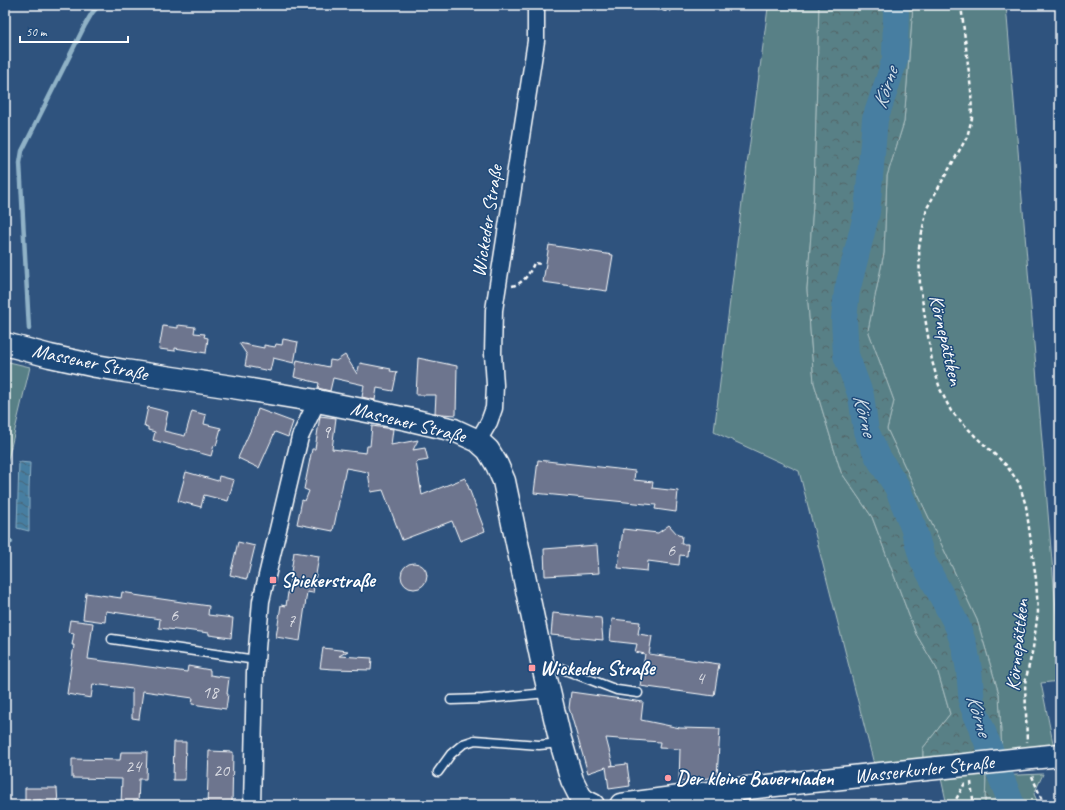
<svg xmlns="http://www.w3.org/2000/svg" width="1065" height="810" viewBox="0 0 1065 810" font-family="Caveat,sans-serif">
	<defs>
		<pattern id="forest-crowns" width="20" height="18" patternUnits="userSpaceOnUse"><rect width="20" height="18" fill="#598086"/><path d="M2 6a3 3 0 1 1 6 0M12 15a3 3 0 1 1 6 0" fill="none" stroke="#526669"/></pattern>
		<pattern id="water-waves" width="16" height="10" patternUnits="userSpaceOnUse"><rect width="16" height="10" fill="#467ea1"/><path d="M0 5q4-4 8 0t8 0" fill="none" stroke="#496576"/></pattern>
	</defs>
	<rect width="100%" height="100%" fill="#2f537e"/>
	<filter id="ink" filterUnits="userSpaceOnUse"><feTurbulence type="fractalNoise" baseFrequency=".025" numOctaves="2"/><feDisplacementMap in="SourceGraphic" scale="8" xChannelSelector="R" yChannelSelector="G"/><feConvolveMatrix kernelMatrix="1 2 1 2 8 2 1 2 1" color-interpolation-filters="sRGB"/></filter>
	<g filter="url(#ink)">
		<!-- green -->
		<path fill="#598086" stroke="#acc0c2" d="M747 5H819L814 192 807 289 814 383 841 472 872 517 916 634 937 669 950 714 923 748V762L875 768 799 471 714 432 742 202 768 8Z
			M913 5H1006L1060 658V681L1041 683 1054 748 1002 754 999 694 977 620 887 429 894 401 868 330 884 253 887 176 904 122Z
			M5 361 30 367 5 472Z
			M963 773 986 776 985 805H947L940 774Z
			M1043 774 1034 794 1039 805H998L996 801 995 776Z"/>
		<!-- forest -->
		<path fill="url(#forest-crowns)" stroke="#acc0c2" d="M819 5H913L904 122 887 176 884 253 868 330 894 401 887 429 977 620 999 694 1002 754 923 762V748L950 714 937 669 916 634 872 517 841 472 814 383 807 289 814 192Z
			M986 776H995L996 801 998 805H985Z"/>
		<!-- water -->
		<path fill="url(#water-waves)" stroke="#90b2c7" d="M19 462 30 463 29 489V531L17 528Z"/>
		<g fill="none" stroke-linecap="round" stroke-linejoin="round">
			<!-- stream -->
			<path stroke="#90b2c7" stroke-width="4.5" d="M29 329 20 163 22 151 85 25 92 13 99 5
				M5 542H11"/>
			<!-- river -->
			<path stroke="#467ea1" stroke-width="26" d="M894 5 896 11 895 59 886 87 875 119 867 212 847 291 844 319 846 355 861 396 866 431 878 457 897 487 913 527 923 561 957 625 965 648 969 670 972 704 1012 805"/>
		</g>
		<!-- building -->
		<path fill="#6d758e" stroke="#fff" d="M549 245 613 255 607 291 543 282Z
			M178 325 195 327 194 333 205 334 204 337 208 338 206 353 175 348V351L159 349 163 326 178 328Z
			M283 339 298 342 294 363 273 358 270 371 245 366 247 355 239 343 264 348V345L275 347 276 344 282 345Z
			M345 355 357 374 360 363 391 369 390 371 397 372 393 391 377 388 375 400 362 397 364 385 333 378 330 391 318 388 319 383 294 377 297 360 329 367 330 360 336 361Z
			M418 358 457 366 456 415 442 414 435 413 436 395H416Z
			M148 407 168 412 164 431 185 436 192 411 206 415 204 424 221 428 216 446 214 445 211 456 153 440 155 432 148 430V427L144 426Z
			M258 409 293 422 288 437 275 432 259 468 238 458 252 427Z
			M320 416 336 418 332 449 366 453 367 446H370L372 426 393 429 391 445 418 440 413 450 425 448 428 460 416 462 422 495 465 478 485 531 460 541 452 521 402 540 383 490 371 492 368 472 346 468 333 531 297 524 302 500 305 501 309 491 304 489 312 449H315Z
			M538 460 635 471 634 480 653 482 652 488 678 491 676 512 655 509 656 505 534 493Z
			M186 472 218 481 219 476 234 480 228 501 204 495 201 507 178 501Z
			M669 525 678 535 682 536 681 544H688L687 556 680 555 679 565 648 561 647 571 618 568 623 529 658 533Z
			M238 542 255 546 247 579 230 575Z
			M597 545 599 573 545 576 544 549Z
			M294 552 319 556 313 593 307 592 300 641 276 637 281 605 286 606Z
			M401 576a13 13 0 1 1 26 0a13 13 0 1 1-26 0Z
			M122 592 134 594V595L209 606 208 615 233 618 231 638 209 635V633L185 630V631L159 628 160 619 106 611 105 622 83 619 86 593 121 598Z
			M553 613 601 618 603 640 551 635Z
			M612 619 640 622 638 634 652 636 649 654 719 664 714 696 640 686 645 654 635 652 637 644 610 641Z
			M70 620 93 623 88 659 187 672 188 666 210 670V675L229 678 227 694H228L226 709 192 704 193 698 143 691 139 719 132 718V689L93 684 91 698 67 694 74 645H72L74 633 68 632Z
			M323 648 348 651 339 656 372 658 371 670 333 669 320 668Z
			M571 692 643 702 641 720 680 728 720 729 717 777 679 782 680 749 659 748 660 742 606 738 613 765 610 766 627 764 630 786 609 789 606 767 588 773 569 708Z
			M174 742H186L185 780H173Z
			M209 751 233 752 232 805H207Z
			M121 752H147L146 779H139L138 805H121L122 779 72 778V759L120 760Z
			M25 788H57L58 805H41V800L25 801Z"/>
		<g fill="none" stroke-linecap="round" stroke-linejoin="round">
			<!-- lane casing -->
			<g stroke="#fff" stroke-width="11">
				<path id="lane" d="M112 639 256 660
					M545 669 560 668 617 690 638 693
					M451 700 483 699 547 693
					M438 772 451 754 463 744 475 740 539 745 561 743
					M735 790 739 805"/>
			</g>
			<!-- street casing -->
			<g stroke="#fff" stroke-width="19">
				<path id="street" d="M478 441 489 422 494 408 495 385 493 354 494 310 536 41V5
					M252 805 255 672 261 601 300 437 317 401"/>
			</g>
			<!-- secondary casing -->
			<g stroke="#fff" stroke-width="25">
				<path id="secondary" d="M5 344 50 356 96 366 125 371 239 388 317 401 407 419 454 430 478 441 488 450 497 465 504 481 543 666 560 739 572 780 580 796 585 801 593 805
					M621 805 747 788 1060 755"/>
			</g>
			<!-- path -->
			<path stroke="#fff" stroke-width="2.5" stroke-dasharray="4 3" stroke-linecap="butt" d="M628 5 670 11 671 5
				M961 5 971 90 972 118 967 137 927 208 919 247 920 286 932 361 940 389 951 411 976 437 1006 465 1019 483 1026 506 1036 579 1038 612 1033 648 1025 683 1027 742
				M512 286C523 284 530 273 534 263L542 264
				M1032 776 1044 805
				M971 782 973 799 975 805
				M955 805 954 803 965 783"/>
			<!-- lane -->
			<use href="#lane" stroke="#1f4a7a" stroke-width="8"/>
			<!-- street -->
			<use href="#street" stroke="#1f4a7a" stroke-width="16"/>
			<!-- secondary -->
			<use href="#secondary" stroke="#1f4a7a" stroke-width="22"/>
		</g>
	</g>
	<!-- markers -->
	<g fill="#ff9aa2" stroke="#1f4a7a" stroke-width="1.5">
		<rect x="269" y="576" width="8" height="8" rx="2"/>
		<rect x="528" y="664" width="8" height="8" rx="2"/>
		<circle cx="668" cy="778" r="4"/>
	</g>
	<g text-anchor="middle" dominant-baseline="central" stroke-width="3" stroke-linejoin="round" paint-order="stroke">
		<!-- number labels -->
		<g font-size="18" fill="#dadce3">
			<text x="326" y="432">9</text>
			<text x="671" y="550">6</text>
			<text x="174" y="615">6</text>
			<text x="291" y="621">7</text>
			<text x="700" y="678">4</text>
			<text x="210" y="692">18</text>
			<text x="133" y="766">24</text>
			<text x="221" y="770">20</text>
		</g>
		<!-- street labels -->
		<g font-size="20" fill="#fff" stroke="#1f4a7a">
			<text transform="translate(487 221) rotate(-81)">Wickeder Straße</text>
			<text transform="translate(946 340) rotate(77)">Körnepättken</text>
			<text transform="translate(90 362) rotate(12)">Massener Straße</text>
			<text transform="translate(408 422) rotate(14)">Massener Straße</text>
			<text transform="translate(1017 645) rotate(-84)">Körnepättken</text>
			<text transform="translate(924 769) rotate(-6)">Wasserkurler Straße</text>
		</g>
		<!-- poi labels -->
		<g font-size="20" font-weight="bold" fill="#fff" stroke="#1f4a7a" text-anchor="start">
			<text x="281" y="580">Spiekerstraße</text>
			<text x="540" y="668">Wickeder Straße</text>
			<text x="676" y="778">Der kleine Bauernladen</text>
		</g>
		<!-- water labels -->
		<g font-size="21" font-style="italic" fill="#d1dfe8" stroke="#1f4a7a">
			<text transform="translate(885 88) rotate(-72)">Körne</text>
			<text transform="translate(865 415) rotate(76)">Körne</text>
			<text transform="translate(979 715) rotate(73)">Körne</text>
		</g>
	</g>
	<!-- margin -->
	<rect width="1065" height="810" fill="none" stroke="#1f4a7a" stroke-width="20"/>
	<rect x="10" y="10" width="1045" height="790" fill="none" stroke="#fff" stroke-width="1.5" filter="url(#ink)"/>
	<!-- scale -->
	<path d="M20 36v6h108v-6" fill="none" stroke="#ffffff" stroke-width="2"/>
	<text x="26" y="36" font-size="12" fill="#ffffff" stroke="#1f4a7a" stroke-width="3" paint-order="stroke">50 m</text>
</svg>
